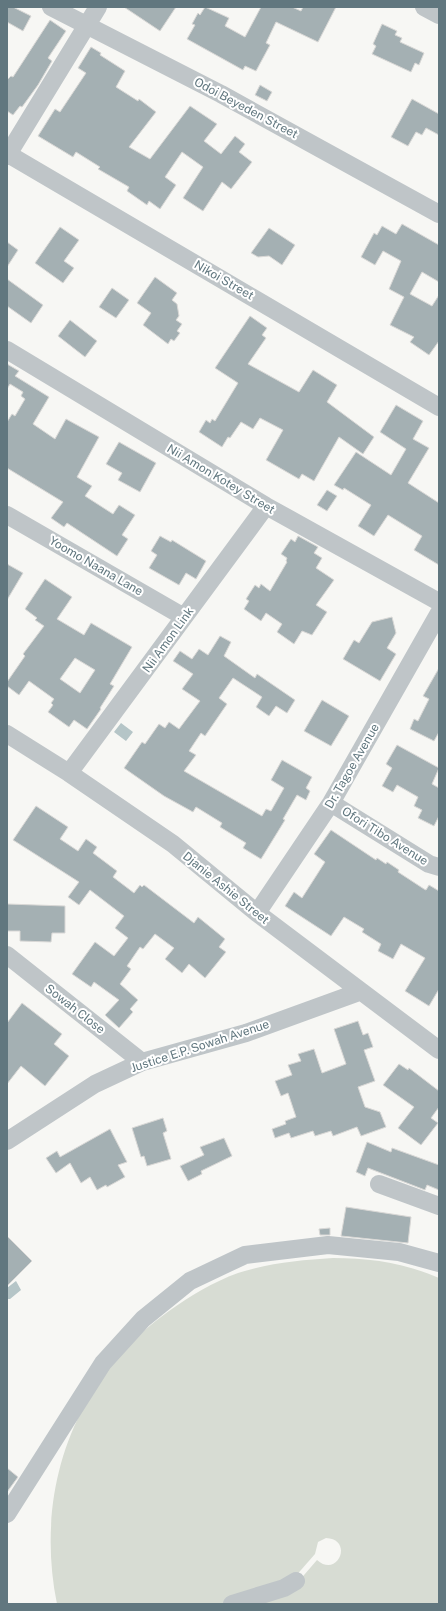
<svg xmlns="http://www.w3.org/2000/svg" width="446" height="1611" viewBox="0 0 446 1611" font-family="'Public Sans',sans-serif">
	<rect width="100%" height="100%" fill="#f7f7f4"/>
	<!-- green -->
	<path fill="#d7dcd3" d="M333 1258C370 1258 405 1263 439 1278V1604H243L298 1582 317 1560C338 1579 354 1539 326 1538L318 1542 315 1554 294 1578 281 1586 221 1604H57C34 1491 74 1378 169 1311 190 1296 213 1282 238 1273 269 1263 301 1260 333 1258Z"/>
	<!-- water -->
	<path fill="#b5c5c7" d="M121 723 133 732 126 741 114 732Z
		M16 1281 21 1290 10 1299H7V1288Z"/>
	<!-- building -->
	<path fill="#a4b0b3" stroke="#d9d8d6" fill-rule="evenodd" d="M7 7H13L31 16 23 31 7 22Z
		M124 7H176L160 31Z
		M205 7 229 18 225 26 245 37 261 7H292L301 11 303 7H336L318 42 276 22 266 43 270 45 256 71 245 66 243 70 187 39 195 25 192 24 198 13 200 15Z
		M50 20 66 31 48 58 52 61 38 85 22 107 20 106 13 115 7 111V80L11 76 13 77Z
		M382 24 397 31 395 35 402 38 400 42 424 53 419 65 415 63 411 72 372 54 376 46 373 44Z
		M91 47 101 53 100 55 125 71 116 87 138 101 139 99 156 112 129 147 150 159 190 106 217 124 204 141 221 154 235 136 245 144 239 152 252 162 231 189 222 182 203 211 183 198 203 167 182 152 165 177 176 185 160 209 149 201 147 205 127 191 129 187 98 169 100 167 76 152 73 157 38 136 55 109 60 112 86 73 78 68Z
		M260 85 272 92 267 101 255 95Z
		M412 99 439 114V135L426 128 422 135 416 132 408 146 391 137Z
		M402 224 439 245V282L422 272 410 294 432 306 439 295V341L429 355 410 342 414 337 390 325 404 297 389 289 401 261 383 251 375 265 361 257 374 233 377 235 382 226 396 234Z
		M60 227 79 240 64 261 74 268 63 283 35 263Z
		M269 228 295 245 282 265 269 256 258 257 251 253Z
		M7 242 18 250 7 267Z
		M155 277 177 293 172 300 177 304 179 316 176 320 182 324 177 331 180 333 174 341 171 339 168 344 143 325 151 313 137 303Z
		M7 279 43 305 31 323 7 306Z
		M112 288 129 300 116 318 99 307Z
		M250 316 267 328 262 335 266 338 248 364 299 392 313 370 337 385 327 402 374 437 363 454 339 437 314 481 302 474 299 479 266 460 283 430 260 418 253 429 241 422 230 438 228 437 222 447 199 432 206 420 210 423 212 419 215 421 238 383 215 368Z
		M70 320 97 341 85 357 58 336Z
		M7 364 19 371 15 376 49 397 33 424 55 439 66 419 99 437 77 477 92 486 85 496 113 514 119 505 135 515 122 535 128 539 117 556 67 523 64 527 51 518 63 502 7 468V422L12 414 15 416 25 399 21 396 23 392 10 384 7 389Z
		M396 405 423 421 413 439 429 448 408 483 439 503V565L414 550 422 536 388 515 374 536 358 526 371 505 344 488 343 490 334 485 356 452 391 475 406 449 380 432Z
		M119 442 156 463 140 492 118 480 122 473 106 464Z
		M327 490 337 496 327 511 317 505Z
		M160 536 171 542 172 540 206 561 196 579 186 573 179 585 149 568 157 555 151 551Z
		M298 536 318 547 314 553 322 558 316 568 334 580 316 605 327 612 312 635 302 631 294 644 277 632 282 624 266 613 261 621 244 609 249 601 246 599 255 585 259 588 261 584 270 591 287 562 286 561 287 558 281 554 291 539 295 542Z
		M7 564 23 573 7 600Z
		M45 579 72 597 57 619 84 635 91 623 132 647 110 684 114 686 100 708 101 709 87 729 74 720 69 727 48 712 53 705 51 703 54 699 29 681 19 695 7 686V682L25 656 23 654 44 626 35 620 37 618 25 609ZM75 658 95 670 80 693 60 679Z
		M392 617 396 633 387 648 396 654 380 681 343 659 354 640 359 643 372 622Z
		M220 636 231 642 224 656 255 678 257 674 295 700 287 713 276 706 269 716 256 707 262 697 233 678 219 698 227 704 205 736 201 733 189 751 196 755 184 771 262 816 266 809 271 811 284 788 271 780 282 760 312 777 306 788 310 791 306 800 297 795 283 819 285 820 261 859 243 848 246 843 220 827 222 823 196 807 193 812 164 796 124 768 142 742 145 744 159 724 165 728 169 722 179 729 200 701 182 689 193 674 173 661 180 651 192 659 199 649 208 655Z
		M439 668V732L434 741 410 729 414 719 418 721 429 699 423 696Z
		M322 700 349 716 331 746 304 731Z
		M397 745 439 768 432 784 439 788V816L434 826 418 818 422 810 414 806 418 797 397 785 393 792 382 786 392 768 386 764Z
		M36 806 68 827 60 839 78 851 86 839 97 847 93 853 117 871 113 877 134 893 140 885 142 887 144 885 194 923 198 917 225 939 219 947 226 952 205 978 189 964 182 973 165 959 174 948 155 934 143 949 140 947 127 966 131 969 120 984 138 1000 130 1009 133 1012 119 1028 105 1015 119 1000 94 982 91 987 72 974 95 942 114 956 128 938 115 928 124 916 90 890 79 905 68 897 79 882 13 840Z
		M331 830 376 860 377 858 386 864 387 862 399 870 398 872 424 889 426 890 429 885 439 891V989L429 1006 405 991 425 958 401 944 393 959 378 951 381 944 362 932 364 929 344 917 331 936 285 906 294 892 302 898 325 862 314 854Z
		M7 904 65 906V933H52L51 942 20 941V931H7Z
		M22 1003 62 1034 54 1044 69 1056 45 1086 21 1066 7 1084V1023Z
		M358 1021 363 1035 368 1033 373 1047 364 1050 375 1081 358 1087 365 1107 380 1112 386 1127 361 1136 357 1127 333 1136 331 1131 315 1136 313 1131 291 1138 289 1133 275 1138 272 1129 286 1124 285 1121 296 1117 288 1093 281 1096 275 1081 292 1075 288 1065 301 1061 298 1054 314 1049 322 1073 346 1064 334 1029Z
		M399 1064 408 1070 409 1068 439 1091V1107L431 1118 438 1123 421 1145 398 1128 414 1107 383 1085Z
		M163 1118 167 1131 163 1133 171 1159 147 1166 144 1156 141 1157 132 1128Z
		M110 1129 127 1162 118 1165 125 1177 107 1187 106 1185 97 1190 90 1177 81 1183 70 1163 56 1173 46 1158 57 1151 60 1157Z
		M224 1138 232 1156 201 1171 202 1174 188 1181 180 1166 204 1155 200 1147Z
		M367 1142 391 1152 392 1148 439 1165V1190L427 1185 425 1190 368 1168 365 1176 356 1172Z
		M346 1207 411 1217 408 1243 341 1236Z
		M330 1228V1235H320L319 1229Z
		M7 1236 32 1261 7 1286Z
		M7 1468 18 1477 7 1492Z"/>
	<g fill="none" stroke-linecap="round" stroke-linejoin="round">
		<!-- minor -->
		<path stroke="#bfc5c8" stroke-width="18" d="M51 7 221 94 439 214
			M424 7 439 15
			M8 154 439 407
			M7 156 98 7
			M7 350 266 506 439 602
			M7 515 184 617
			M7 734 69 773 173 844 257 913 439 1050
			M69 773 266 506
			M331 803 429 864 439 867
			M257 913 331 803 439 613
			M7 955 142 1062
			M7 1141 95 1084 142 1062 246 1033 359 992
			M379 1184 439 1206
			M7 1514 103 1363 143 1319 190 1281 245 1255 328 1245 399 1252 439 1263
			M232 1604 284 1588 296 1581"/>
	</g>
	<g text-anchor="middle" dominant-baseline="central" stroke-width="4" stroke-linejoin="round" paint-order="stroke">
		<!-- street labels -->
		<g font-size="12" fill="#61777f" stroke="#fff">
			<text transform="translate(246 108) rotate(28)">Odoi Beyeden Street</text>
			<text transform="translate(224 280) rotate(30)">Nikoi Street</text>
			<text transform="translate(221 479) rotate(31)">Nii Amon Kotey Street</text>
			<text transform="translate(96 566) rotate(30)">Yoomo Naana Lane</text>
			<text transform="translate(168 640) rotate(-54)">Nii Amon Link</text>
			<text transform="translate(352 766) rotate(-60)">Dr. Tagoe Avenue</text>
			<text transform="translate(385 836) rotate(32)">Ofori Tibo Avenue</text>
			<text transform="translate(226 888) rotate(39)">Djanie Ashie Street</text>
			<text transform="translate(75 1009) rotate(38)">Sowah Close</text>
			<text transform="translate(200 1046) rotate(-18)">Justice E.P. Sowah Avenue</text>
		</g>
	</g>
	<!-- border -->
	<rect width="446" height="1611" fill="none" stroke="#61777f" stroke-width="16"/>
</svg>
